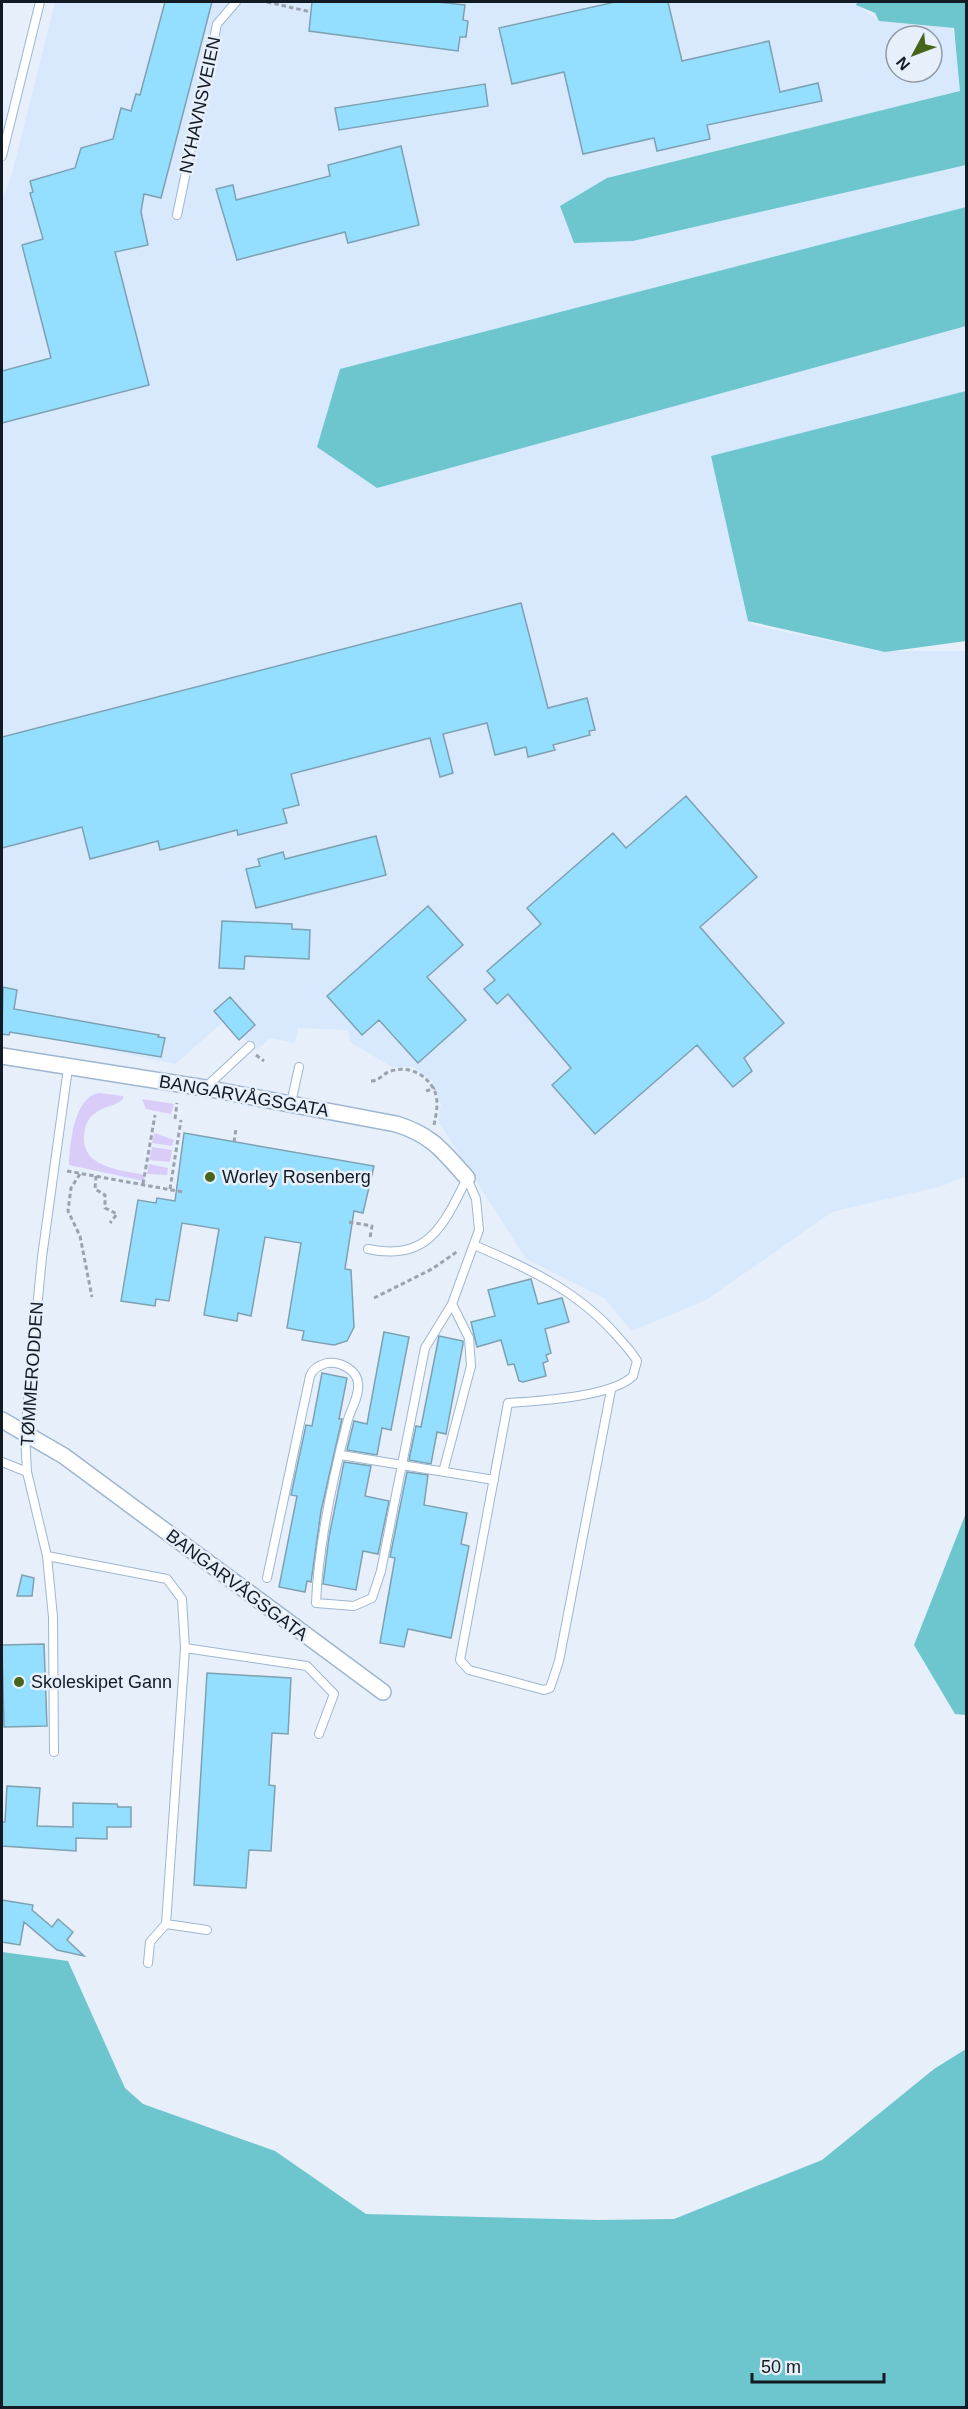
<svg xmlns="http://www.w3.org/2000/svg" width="968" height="2409" viewBox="0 0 968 2409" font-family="Helvetica,sans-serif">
	<rect width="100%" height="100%" fill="#e6effa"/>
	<!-- built -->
	<path fill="#d8e9fd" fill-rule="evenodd" d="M55 2H856V4L879 21 952 28 966 93V393L718 457 752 625 879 651H966V1176L942 1186 832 1212 706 1300 632 1331 604 1298 526 1259 438 1121 441 1104 432 1081 413 1067H392L350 1042 348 1030 298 1028 295 1043 270 1038 256 1051 243 1037 239 1040 223 1022 175 1064 63 1041 2 1033V199L11 177ZM896 36H932V72H896Z"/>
	<!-- green -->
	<path fill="#daccf8" d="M99 1093 123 1096V1099C115 1107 102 1106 94 1114 87 1119 85 1127 84 1135 81 1168 122 1170 145 1175L144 1181 69 1165C70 1143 74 1097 99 1093Z
		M142 1099 174 1104 171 1114 146 1109Z
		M154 1133 174 1140 172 1146 152 1143Z
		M152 1147 172 1150 170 1162 149 1160Z
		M149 1164 168 1168 167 1175 147 1174Z"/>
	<!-- water -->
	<path fill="#6dc6cd" d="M857 2H966V165L633 241 574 243 560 206 607 178 960 91 954 28 879 21 875 13 856 5Z
		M966 207V326L377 488 317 447 340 369Z
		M966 391V641L885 652 748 621 711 456Z
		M966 1513V1715L955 1714 914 1645Z
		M2 1952 68 1961 125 2088 143 2104 275 2151 366 2214 598 2220 674 2219 822 2160 934 2069 966 2049V2407H2Z"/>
	<!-- building -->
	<path fill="#94dfff" stroke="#7ea1b1" stroke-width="1.5" d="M165 2H212L161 198 144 194 141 212 148 245 115 252 149 385 2 423V371L51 358 22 245 43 239 30 193 33 192 30 181 75 168 81 148 113 139 121 108 131 111 136 94 140 95Z
		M312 2H437L465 5 463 20 468 21 466 37H460L458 51 309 31Z
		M615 2H668L682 61 769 41 780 92 818 83 822 101 707 125 710 139 657 151 654 138 583 154 564 72 512 84 499 28Z
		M485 84 488 106 339 130 335 108Z
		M401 146 419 225 348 243 345 232 237 260 216 189 233 185 236 200 330 176 328 165Z
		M521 603 548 708 587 698 595 730 589 731 590 735 553 745 555 750 528 757 526 747 495 755 487 723 443 734 453 773 440 777 430 738 291 774 299 805 283 809 287 823 238 835 237 830 160 850 158 841 90 859 82 827 2 848V737Z
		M686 796 757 877 700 927 784 1023 744 1058 752 1071 733 1087 697 1045 595 1134 552 1085 571 1068 508 994 497 1004 484 989 495 980 487 971 541 924 527 908 613 833 626 848Z
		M376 836 386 875 256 908 246 869 260 866 258 859 283 852 285 859Z
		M428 906 463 945 427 977 466 1020 418 1063 379 1020 362 1035 327 996Z
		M222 921 292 924V929L310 930 309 959 245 956 244 969 219 968Z
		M3 987 17 990 14 1009 159 1035 158 1037 165 1038 161 1057 10 1032 9 1035 2 1034Z
		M230 997 255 1025 239 1040 214 1011Z
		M184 1133 374 1166 363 1213 354 1211 345 1269 351 1270 354 1327 347 1341 334 1345 302 1340 304 1331 287 1328 301 1243 265 1237 251 1316 238 1313 237 1321 204 1315 219 1229 182 1223 169 1301 156 1299 155 1306 121 1301 138 1200 156 1203 157 1198 175 1201Z
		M531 1279 538 1304 562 1298 569 1322 545 1329 551 1353 546 1355 548 1361 543 1363 546 1376 523 1382 519 1381 514 1364 508 1365 501 1340 477 1347 471 1322 495 1316 488 1290Z
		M384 1332 409 1337 391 1430 382 1428 377 1455 347 1450 354 1421 367 1424Z
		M439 1336 463 1341V1344L446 1434 437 1432 431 1464 409 1460 416 1426 421 1427Z
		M322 1373 347 1378 339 1419H342L321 1511 311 1582 307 1581 305 1592 279 1587 297 1496 291 1495 306 1425 312 1426Z
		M344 1462 371 1466 365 1496 389 1501 378 1554 363 1551 356 1590 323 1584 329 1537Z
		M407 1472 428 1475 424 1505 467 1513 461 1544 469 1546 451 1638 408 1629 404 1647 380 1643 395 1558 390 1557Z
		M22 1575 34 1578 32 1596H17Z
		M44 1644 47 1726 4 1727 2 1645Z
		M207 1673 291 1678 288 1734 272 1733 269 1785 275 1786 271 1851 249 1850 246 1888 194 1885Z
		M7 1786 40 1788 37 1826 73 1827V1803L117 1804 118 1807H131V1827H107V1839L76 1838V1851L2 1846V1822H5Z
		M2 1900 33 1905 32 1910 52 1927 58 1919 73 1932 67 1940 84 1956 57 1950 24 1922 20 1945 2 1942Z"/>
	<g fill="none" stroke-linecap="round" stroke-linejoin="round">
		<!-- lane casing -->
		<g stroke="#9fb6d0" stroke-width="10">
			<path id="lane" d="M2 156 40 2
				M177 215 217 24 236 2
				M206 1087 250 1046
				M291 1103 299 1067
				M474 1245C528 1268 578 1291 617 1336 624 1344 632 1352 637 1361L633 1376C612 1397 538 1401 508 1403L460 1660 469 1670 544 1690 550 1688 559 1661 611 1390
				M368 1249C428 1262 444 1225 467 1178
				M341 1455 494 1480
				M2 1462 27 1472
				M443 1472 471 1366 469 1338 452 1304
				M47 1556 167 1579 182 1599 185 1648 166 1924 150 1942 148 1963
				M267 1578 310 1376C313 1368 319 1365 327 1363 340 1361 357 1370 358 1383 360 1396 350 1410 347 1423 333 1478 318 1547 316 1603L354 1606 372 1598 381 1571 425 1348 452 1304 479 1230 476 1199 467 1178
				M185 1648 307 1666 334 1694 319 1734
				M54 1752 53 1617 47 1556 27 1472 25 1433 42 1257 68 1068
				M166 1924 207 1930"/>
		</g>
		<!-- street casing -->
		<g stroke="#9fb6d0" stroke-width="18">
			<path id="street" d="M2 1056 205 1088 396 1124C432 1135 443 1151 467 1178
				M2 1420 64 1456 383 1692"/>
		</g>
		<!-- path -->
		<path stroke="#9ba4ae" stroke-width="3" stroke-dasharray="4.5 3" stroke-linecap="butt" d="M267 2 311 12
			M256 1055 264 1061
			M371 1081C380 1081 383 1073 391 1071 409 1065 428 1075 435 1092 439 1103 436 1115 434 1125
			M426 1091 435 1088
			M175 1119 177 1103
			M234 1142 236 1129
			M67 1171 183 1192
			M80 1174 71 1188 68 1211 80 1236 92 1297
			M96 1176 95 1189 105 1195V1208L117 1214 110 1223
			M143 1184 155 1115
			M170 1189 181 1120
			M349 1222 372 1226 370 1238
			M374 1298 432 1269 458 1251"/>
		<!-- lane -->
		<use href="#lane" stroke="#fff" stroke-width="8"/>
		<!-- street -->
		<use href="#street" stroke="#fff" stroke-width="15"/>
	</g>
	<!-- markers -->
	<g fill="#46651a" stroke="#e6effa" stroke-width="2">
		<circle cx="210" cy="1177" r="6"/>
		<circle cx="19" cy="1682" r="6"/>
	</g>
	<g text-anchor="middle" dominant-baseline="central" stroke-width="5" stroke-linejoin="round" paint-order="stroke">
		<!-- street labels -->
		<g font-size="18" fill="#121b24" stroke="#e6effa">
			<text transform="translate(200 105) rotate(-78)">NYHAVNSVEIEN</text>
			<text transform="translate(244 1096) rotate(10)">BANGARVÅGSGATA</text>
			<text transform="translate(32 1374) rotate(-86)">TØMMERODDEN</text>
			<text transform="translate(237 1585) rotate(37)">BANGARVÅGSGATA</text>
		</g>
		<!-- poi labels -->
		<g font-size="18" fill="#121b24" stroke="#e6effa" text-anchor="start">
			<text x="222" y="1177">Worley Rosenberg</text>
			<text x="31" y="1682">Skoleskipet Gann</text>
		</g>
	</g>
	<!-- border -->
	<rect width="968" height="2409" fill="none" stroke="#121b24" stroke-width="6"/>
	<!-- north arrow -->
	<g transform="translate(914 54) rotate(229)"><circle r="28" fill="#e6effa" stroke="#919aa4" stroke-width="1.5"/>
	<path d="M0-4.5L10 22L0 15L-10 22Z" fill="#46651a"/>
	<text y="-9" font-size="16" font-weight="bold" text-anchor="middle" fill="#121b24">N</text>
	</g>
	<!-- scale -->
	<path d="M752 2373v9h132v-9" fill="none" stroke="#121b24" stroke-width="3"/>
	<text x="761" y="2373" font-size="18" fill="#121b24" stroke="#e6effa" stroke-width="4.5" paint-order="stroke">50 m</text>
</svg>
